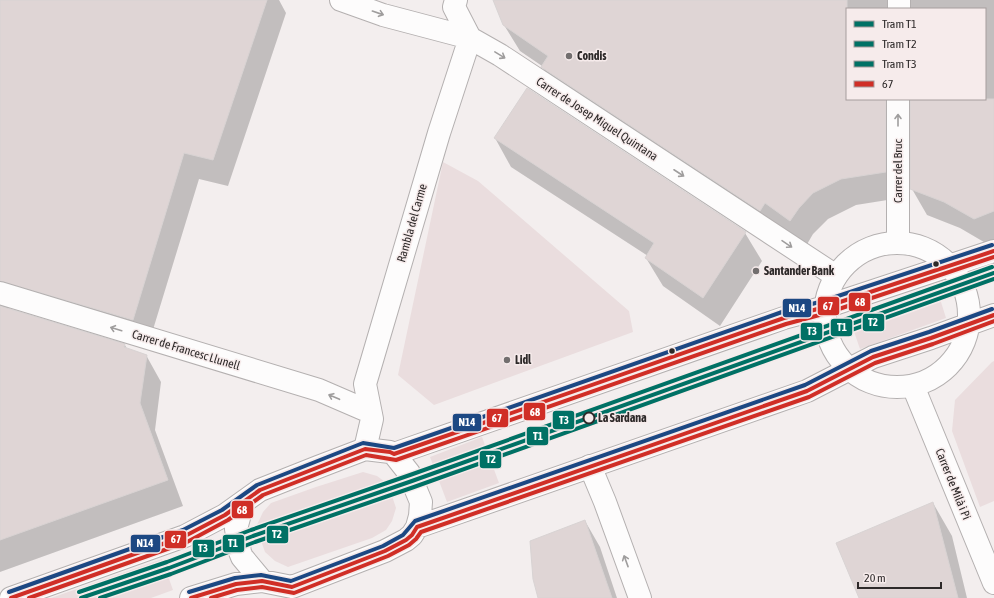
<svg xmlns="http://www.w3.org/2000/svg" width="994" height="598" viewBox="0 0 994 598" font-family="'Asap Condensed',sans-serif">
	<rect width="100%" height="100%" fill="#f3eeee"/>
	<!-- built -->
	<path fill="#eaddde" d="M443 162 478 181 629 311 633 332 434 405 398 375Z
		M936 286 946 318 860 349 849 317Z
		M994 361V501L980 507 952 431 955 400 992 362Z
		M482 437 499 483 447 502 430 457Z
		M363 472 377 476 388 484 396 508 392 521 386 530 372 538 288 567 275 561 265 552 256 527 263 512 271 503 316 487Z
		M162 559 173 590 151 598H51Z"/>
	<!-- shadow -->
	<path fill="#0003" fill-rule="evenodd" d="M0 0H279L286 13 228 186 199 179 148 346 13 307 8 309 125 345 127 349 146 355 161 382 155 430 183 506 0 572Z
		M494 0H994V243L989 245 960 228 927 215 912 189V113L907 114 900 198 856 205 828 219 813 234 806 246 557 93 542 66 520 51 504 25ZM847 9H985V99H847Z
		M495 138 745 233 762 261 720 326 663 286 646 258 648 256 511 167Z
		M933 503 952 536 967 598H860Z
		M585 521 600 547 617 598H539Z"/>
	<!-- building -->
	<path fill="#dfd5d5" stroke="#d8d3d3" d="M0 0H267L213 160 184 153 133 320 0 281Z
		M493 0H847V99H886V172L841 179 813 193 799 208 790 221 765 203 760 211 541 67 548 56 503 25Z
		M527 88 746 232 703 298 645 258 654 243 494 138Z
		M910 99H994V211L974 219 944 202 910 189Z
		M0 306 125 344 124 347 147 355 140 403 168 480 0 540Z
		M933 502 958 598H859L836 543Z
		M585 520 612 598H538L533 579 530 541Z"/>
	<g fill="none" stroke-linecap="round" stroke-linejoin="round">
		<!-- street casing -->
		<g stroke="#b4b0b0" stroke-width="24">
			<path id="street" d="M341 0 383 15 470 38 500 55 836 276
				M899 9V0
				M898 243V99
				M0 293 319 390 370 412
				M913 386 994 583
				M365 449 372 419 365 384 439 133 470 38 454 7 456 0
				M590 466 605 502 640 598"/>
		</g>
		<!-- secondary casing -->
		<g stroke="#b4b0b0" stroke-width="24">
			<path id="secondary" d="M825 315a72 72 0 1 1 144 0a72 72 0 1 1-144 0Z
				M243 503 236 529 240 552 242 557 262 581
				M417 527 807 391 873 357 931 338 994 315
				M11 598 185 536 225 515 260 490 318 467 365 449 390 452 394 454 784 318 825 307 994 251
				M191 598 236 584 262 581 292 587 385 551 406 540 412 535 417 527 420 516 421 502 409 473 394 454"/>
		</g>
		<!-- street -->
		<use href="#street" stroke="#fdfcfc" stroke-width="22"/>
		<!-- secondary -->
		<use href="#secondary" stroke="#fdfcfc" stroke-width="22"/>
		<!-- bus-1 casing -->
		<g stroke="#f6ebeb" stroke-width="7">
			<path id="bus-1" d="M11 598 185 536 225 515 260 490 365 449 390 452 394 454 784 318 825 307 994 251
				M191 598 236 584 262 581 292 587 385 551 406 540 412 535 417 527 807 391 873 357 931 338 994 315"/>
		</g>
		<!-- bus-2 casing -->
		<g stroke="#f6ebeb" stroke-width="7">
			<path id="bus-2" d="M29 598 187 542 228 520 263 495 366 455 396 460 786 324 827 313 994 257
				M211 598 237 590 262 587 294 593 388 556 409 545 416 539 421 532 809 397 875 363 933 344 994 321"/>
		</g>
		<!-- bus-3 casing -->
		<g stroke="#f6ebeb" stroke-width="7">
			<path id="bus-3" d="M9 592 183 530 222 510 257 485 363 443 394 448 782 312 823 301 992 245
				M189 592 235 578 261 575 291 581 383 546 403 535 415 521 805 385 871 351 929 332 992 309"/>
		</g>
		<!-- bus-1 -->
		<use href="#bus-1" stroke="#d02e26" stroke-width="4"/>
		<!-- bus-2 -->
		<use href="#bus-2" stroke="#d02e26" stroke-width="4"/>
		<!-- bus-3 -->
		<use href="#bus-3" stroke="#1c4883" stroke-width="4"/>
		<!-- tram-1 casing -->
		<g stroke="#f6ebeb" stroke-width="7">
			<path id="tram-1" d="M81 598 169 568 253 536 412 481 994 273"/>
		</g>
		<!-- tram-2 casing -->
		<g stroke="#f6ebeb" stroke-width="7">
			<path id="tram-2" d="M100 598 171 574 255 542 414 487 994 279"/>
		</g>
		<!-- tram-3 casing -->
		<g stroke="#f6ebeb" stroke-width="7">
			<path id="tram-3" d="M79 592 167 562 251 530 410 475 992 267"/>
		</g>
		<!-- tram-1 -->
		<use href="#tram-1" stroke="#007165" stroke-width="4"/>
		<!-- tram-2 -->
		<use href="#tram-2" stroke="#007165" stroke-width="4"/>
		<!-- tram-3 -->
		<use href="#tram-3" stroke="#007165" stroke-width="4"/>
	</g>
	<!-- one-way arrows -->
	<defs><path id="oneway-shaft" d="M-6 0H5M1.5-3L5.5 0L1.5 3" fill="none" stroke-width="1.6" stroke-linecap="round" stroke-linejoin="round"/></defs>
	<g stroke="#9f9d9d">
		<use href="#oneway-shaft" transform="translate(378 13) rotate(19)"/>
		<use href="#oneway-shaft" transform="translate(500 55) rotate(31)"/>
		<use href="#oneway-shaft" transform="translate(898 120) rotate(-90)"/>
		<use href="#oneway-shaft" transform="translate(679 173) rotate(33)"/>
		<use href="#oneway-shaft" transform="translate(787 244) rotate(34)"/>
		<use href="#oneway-shaft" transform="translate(116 329) rotate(-163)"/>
		<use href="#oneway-shaft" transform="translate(334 397) rotate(-157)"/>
		<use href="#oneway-shaft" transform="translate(626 561) rotate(-110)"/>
	</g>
	<!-- markers -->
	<g fill="#726e6e" stroke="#f6ebeb" stroke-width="1.5">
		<circle cx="569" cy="56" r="4"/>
		<circle cx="756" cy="271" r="4"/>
		<circle cx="507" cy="360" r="4"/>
	</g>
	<g fill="#2d2929" stroke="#f6ebeb" stroke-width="1.5">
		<circle cx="936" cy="264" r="3.5"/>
		<circle cx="672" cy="351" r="3.5"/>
	</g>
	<circle fill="#f6ebeb" stroke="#2d2929" stroke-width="2" cx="589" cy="418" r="5.5"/>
	<g text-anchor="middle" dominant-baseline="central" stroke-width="3" stroke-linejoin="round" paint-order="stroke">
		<!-- poi labels -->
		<g font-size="12" font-weight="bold" fill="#2d2929" stroke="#f6ebeb" text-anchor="start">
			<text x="577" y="56">Condis</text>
			<text x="764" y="271">Santander Bank</text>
			<text x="515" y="360">Lidl</text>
		</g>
		<!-- street labels -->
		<g font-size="12" fill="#2d2929" stroke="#f6ebeb">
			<text transform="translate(597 119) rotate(33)">Carrer de Josep Miquel Quintana</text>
			<text transform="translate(898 171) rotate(-90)">Carrer del Bruc</text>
			<text transform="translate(412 223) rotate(-74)">Rambla del Carme</text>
			<text transform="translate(186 350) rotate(17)">Carrer de Francesc Llunell</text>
			<text transform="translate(953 484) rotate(68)">Carrer de Milà i Pi</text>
		</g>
		<!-- stop labels -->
		<g font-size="12" font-weight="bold" fill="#2d2929" stroke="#f6ebeb" text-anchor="start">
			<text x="598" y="418">La Sardana</text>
		</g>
	</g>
	<g stroke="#f6ebeb" stroke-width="1.5">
		<rect x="848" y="292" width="23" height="20" rx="4" fill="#d02e26"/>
		<rect x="817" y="296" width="23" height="20" rx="4" fill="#d02e26"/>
		<rect x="782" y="298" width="30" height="20" rx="4" fill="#1c4883"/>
		<rect x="862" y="313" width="23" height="19" rx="4" fill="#007165"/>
		<rect x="830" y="318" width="23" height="19" rx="4" fill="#007165"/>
		<rect x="800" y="322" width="23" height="19" rx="4" fill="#007165"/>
		<rect x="523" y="402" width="23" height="19" rx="4" fill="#d02e26"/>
		<rect x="486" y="408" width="23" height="20" rx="4" fill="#d02e26"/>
		<rect x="552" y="410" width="23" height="20" rx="4" fill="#007165"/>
		<rect x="452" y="413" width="30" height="19" rx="4" fill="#1c4883"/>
		<rect x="526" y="426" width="23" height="20" rx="4" fill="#007165"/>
		<rect x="479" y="450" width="23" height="19" rx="4" fill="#007165"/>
		<rect x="231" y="500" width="23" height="19" rx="4" fill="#d02e26"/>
		<rect x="266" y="525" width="23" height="19" rx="4" fill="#007165"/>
		<rect x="164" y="530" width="23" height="19" rx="4" fill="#d02e26"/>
		<rect x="130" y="534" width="31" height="19" rx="4" fill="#1c4883"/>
		<rect x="222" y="534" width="23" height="19" rx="4" fill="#007165"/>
		<rect x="192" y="539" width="23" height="19" rx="4" fill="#007165"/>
	</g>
	<g font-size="11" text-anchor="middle" font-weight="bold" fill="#fff">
		<text x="860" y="306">68</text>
		<text x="828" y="310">67</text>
		<text x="797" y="312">N14</text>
		<text x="873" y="326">T2</text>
		<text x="842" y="331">T1</text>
		<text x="812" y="335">T3</text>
		<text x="535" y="416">68</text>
		<text x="497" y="422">67</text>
		<text x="564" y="424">T3</text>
		<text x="467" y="426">N14</text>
		<text x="538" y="440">T1</text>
		<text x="491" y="463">T2</text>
		<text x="242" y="514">68</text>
		<text x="277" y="538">T2</text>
		<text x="176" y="543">67</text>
		<text x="145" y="547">N14</text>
		<text x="233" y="547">T1</text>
		<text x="203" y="552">T3</text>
	</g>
	<!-- legend -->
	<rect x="846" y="8" width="140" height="92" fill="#f6ebeb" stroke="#a69d9d"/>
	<rect x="854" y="21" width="20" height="6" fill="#007165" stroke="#a69d9d"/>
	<text x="882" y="28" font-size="12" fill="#2d2929">Tram T1</text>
	<rect x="854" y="41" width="20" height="6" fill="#007165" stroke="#a69d9d"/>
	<text x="882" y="48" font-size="12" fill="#2d2929">Tram T2</text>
	<rect x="854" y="61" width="20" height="6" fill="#007165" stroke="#a69d9d"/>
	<text x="882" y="68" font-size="12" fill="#2d2929">Tram T3</text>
	<rect x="854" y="81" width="20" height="6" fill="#d02e26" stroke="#a69d9d"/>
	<text x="882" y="88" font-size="12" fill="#2d2929">67</text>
	<!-- scale -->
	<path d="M858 582v6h83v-6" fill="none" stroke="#2d2929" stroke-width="2"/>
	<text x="864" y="582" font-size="12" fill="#2d2929" stroke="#f6ebeb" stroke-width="3" paint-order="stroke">20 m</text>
</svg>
